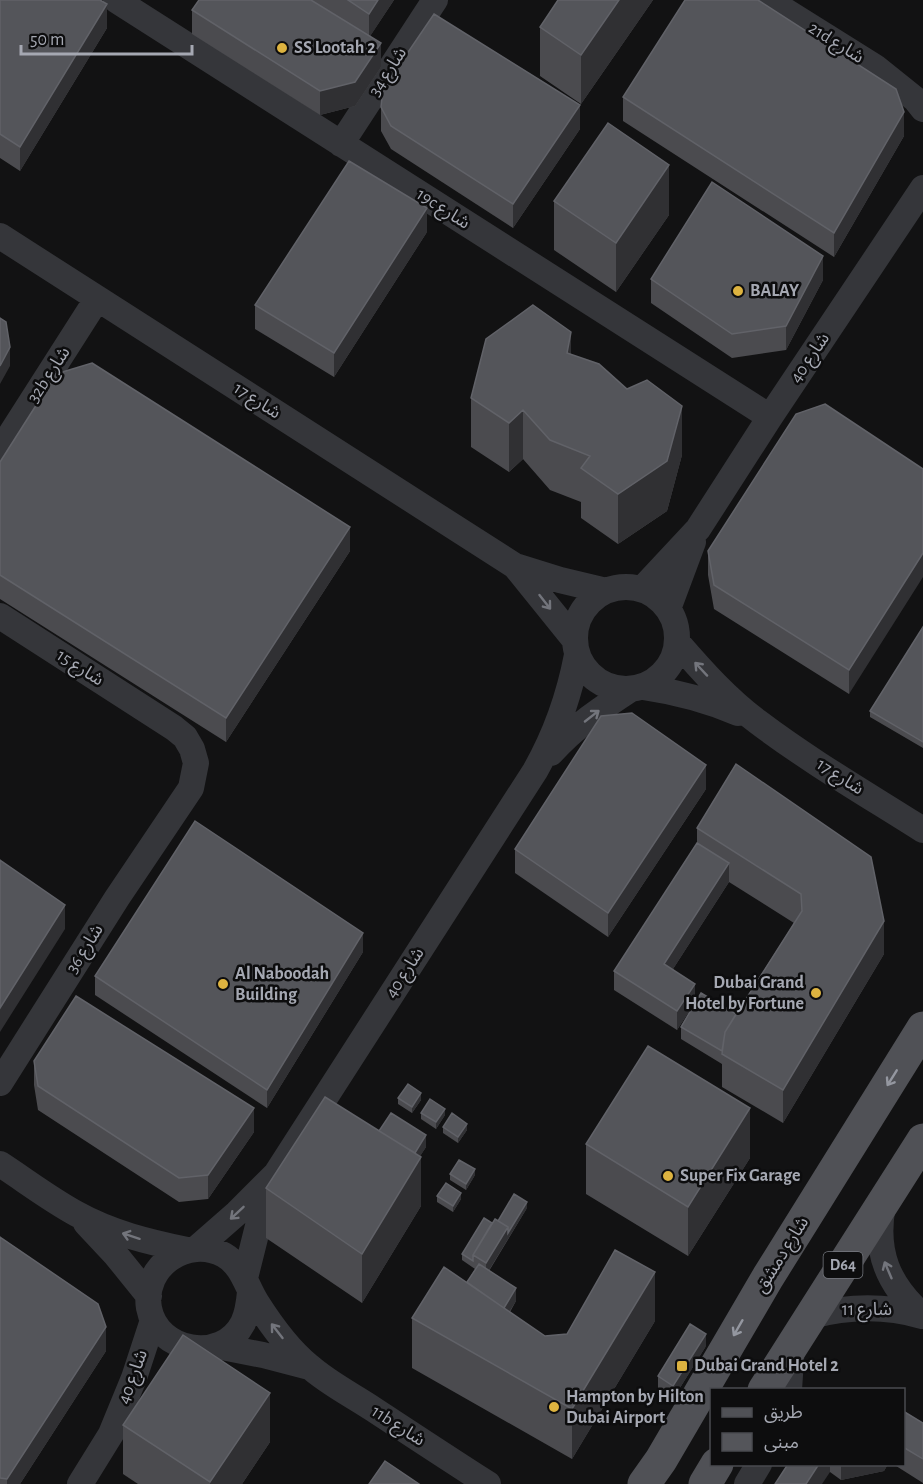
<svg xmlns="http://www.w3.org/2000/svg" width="923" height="1484" viewBox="0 0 923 1484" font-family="'Alegreya Sans','Noto Sans Arabic',sans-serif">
	<rect width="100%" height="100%" fill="#121213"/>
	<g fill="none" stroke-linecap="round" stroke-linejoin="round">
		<!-- street -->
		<path stroke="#35363a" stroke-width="26" d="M116 0 770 417
			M768 0 875 67 915 99 923 109
			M341 144 435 0
			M0 236 515 566 560 580 606 591
			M0 451 97 299
			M515 566 574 639
			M575 638a51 51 0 1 1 102 0a51 51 0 1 1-102 0Z
			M642 589 698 529 770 417 923 188
			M668 609 693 542
			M0 616 174 728 185 737 192 749 196 763 191 788 117 898 0 1083
			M677 642C702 671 728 700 758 722 811 762 868 795 923 830
			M643 687C677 692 707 700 738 713
			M551 753C574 727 602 708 631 689
			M0 1164C26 1181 51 1200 77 1214 111 1233 149 1242 187 1250
			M883 1205C874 1252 888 1285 923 1316
			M86 1223 115 1254 149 1296
			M197 1248 237 1213 276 1174 535 771C556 734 569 697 577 655
			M245 1278 258 1226 274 1180
			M250 1292C249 1303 248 1313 243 1323 222 1364 157 1352 149 1308 142 1266 188 1235 224 1255 243 1266 246 1286 257 1303 271 1325 288 1349 309 1366 328 1383 352 1395 373 1409 411 1434 449 1459 488 1484
			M811 1316C849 1306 884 1305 922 1316
			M217 1346 263 1355 309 1367
			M789 1390 792 1345
			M80 1484 111 1434 134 1378 153 1320
			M747 1484 759 1464"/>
		<!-- primary -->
		<path stroke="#505156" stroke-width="33" d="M764 1390 923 1140
			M644 1484 661 1460 768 1277 923 1028
			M705 1484 717 1464"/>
	</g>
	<!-- wall -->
	<path fill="#4b4b4f" d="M0 0 107 28 20 171 0 158Z
		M312 0H394L370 36 381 67 355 106 320 115 192 34V10Z
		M558 0H653L581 104 540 76V27Z
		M623 97 904 136 834 257 623 121Z
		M381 107 580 129 513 228 391 149 381 131Z
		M554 201 669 215 616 292 554 250Z
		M427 232 334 377 255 329V305Z
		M651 279 823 280 786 350 732 358 651 303Z
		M571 355 682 455 667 511 618 544 581 518V502L550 490 523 459 509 472 471 447V398Z
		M0 462 350 551 226 742 0 599Z
		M923 469 849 694 714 609 708 575V551Z
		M923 627V748L870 717V711Z
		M736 764 884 954 783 1123 722 1087V1064L681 1039V1027L736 1014 794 923 729 882 673 969 695 1002 677 1030 614 990V971L697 843V828Z
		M706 789 608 937 515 873V849Z
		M363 952 267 1108 95 995V976Z
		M34 1061 254 1132 208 1199 179 1202 38 1110 34 1085Z
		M398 1098 421 1100 412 1113 398 1104Z
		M421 1113 445 1115 436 1129 421 1119Z
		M443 1127 467 1130 458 1143 443 1133Z
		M379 1131 426 1147 420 1156 421 1206 362 1303 266 1238V1188Z
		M586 1144 750 1158 688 1256 586 1194Z
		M450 1174 475 1175 466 1190 450 1180Z
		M437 1196 461 1199 453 1212 437 1202Z
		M527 1208 489 1271 516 1301 510 1312 545 1336 567 1334 655 1321 572 1459 412 1368V1318L467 1282 475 1269 462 1260V1254L492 1223Z
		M0 1237 106 1351 20 1484H0Z
		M706 1346 673 1399 658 1388V1376Z
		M903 1411 923 1423V1483L893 1464H903Z
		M123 1425 270 1442 242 1484H138L123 1474Z
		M788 1464H888L884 1471 841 1480 830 1472Z"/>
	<!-- shaded-wall -->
	<path fill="#303033" d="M378 0H394L369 38V14Z
		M619 0H653L581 104V55Z
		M107 4V28L20 171V147Z
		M381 43V67L355 106 320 115V91Z
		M580 105V129L513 228V204Z
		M904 112V136L834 257V233Z
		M669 165V215L616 292V243Z
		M427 208V232L334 377V353Z
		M823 256V280L786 350V326Z
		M571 332V382L567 353Z
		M10 347V366L0 384V366Z
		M682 406V455L667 511 618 544V494Z
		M523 410V459L509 472V423Z
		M350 527V551L226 742V718Z
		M923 553V577L849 694V670Z
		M706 765V789L608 937V913Z
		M729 863V882L664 983V964Z
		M65 905V929L0 1032V1008Z
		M884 921V954L783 1123V1090Z
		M363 933V952L267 1108V1090Z
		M695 984V1002L677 1030V1011Z
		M421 1093V1100L412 1113V1107Z
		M254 1108V1132L208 1199V1175Z
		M750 1108V1158L688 1256V1207Z
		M445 1109V1115L436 1129V1122Z
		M467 1124V1130L458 1143V1137Z
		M426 1135V1147L407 1177V1164Z
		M421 1157V1206L362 1303V1254Z
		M475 1169V1175L466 1190V1184Z
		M461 1193V1199L453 1212V1206Z
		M527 1202V1208L508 1239V1233Z
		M508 1227V1239L486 1275V1263Z
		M655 1272V1321L572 1459V1409Z
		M516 1288V1301L501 1325V1313Z
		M106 1327V1351L20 1484H7V1479Z
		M706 1334V1346L673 1399V1386Z
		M270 1393V1442L242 1484H210V1482Z
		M819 1464H830V1472L822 1484H806Z
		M841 1464H888L884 1471 841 1480Z"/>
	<!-- building -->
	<path fill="#54555a" stroke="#616268" stroke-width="1.5" d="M0 0H100L107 4 20 147 0 134Z
		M199 0H311L381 43 355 82 320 91 192 10Z
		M348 0H378L369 14Z
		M558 0H619L581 55 540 27Z
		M685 0H758L896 89 904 112 834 233 623 97Z
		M434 14 580 105 513 204 391 126 381 107 383 89Z
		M608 123 669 165 616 243 554 201Z
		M349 161 427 208 334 353 255 305Z
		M712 182 823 256 786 326 732 334 651 279Z
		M533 305 571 332 567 353 599 364 627 389 647 380 682 406 667 461 618 494 581 468 590 456 550 440 523 410 509 423 471 398 486 339Z
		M0 318 6 322 10 347 0 366Z
		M92 363 350 527 226 718 0 575V462L56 374Z
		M825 404 923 469V553L849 670 714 585 708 551 796 414Z
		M923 627V742L870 711Z
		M632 713 706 765 608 913 515 849 601 716Z
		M736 764 871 857 884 921 783 1090 722 1054 725 1032 802 911 801 894 697 828Z
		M195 821 363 933 267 1090 95 976Z
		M697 843 729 863 664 964 695 984 677 1011 614 971Z
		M0 860 65 905 0 1008Z
		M701 993 736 1014 725 1032 722 1051 681 1027Z
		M76 996 254 1108 208 1175 179 1178 38 1086 34 1061Z
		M648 1046 750 1108 688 1207 586 1144Z
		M408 1084 421 1093 412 1107 398 1098Z
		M325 1097 421 1157 362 1254 266 1188Z
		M430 1099 445 1109 436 1122 421 1113Z
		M391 1113 426 1135 415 1153 379 1131Z
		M452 1113 467 1124 458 1137 443 1127Z
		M459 1160 475 1169 466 1184 450 1174Z
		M446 1183 461 1193 453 1206 437 1196Z
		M514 1194 527 1202 508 1233V1227L498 1221Z
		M484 1218 492 1223 473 1255V1261L462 1254Z
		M495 1219 508 1227 486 1263 473 1255Z
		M0 1237 98 1304 106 1327 7 1479 0 1478Z
		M615 1250 655 1272 572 1409 412 1318 444 1267 545 1336 567 1334Z
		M479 1264 516 1288 504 1308 467 1282Z
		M690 1324 706 1334 673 1386 658 1376Z
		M183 1335 270 1393 210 1482 123 1425Z
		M903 1411 923 1423V1459L903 1447Z
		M385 1461 419 1484H369Z
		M788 1464H819L806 1484H775Z"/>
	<!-- one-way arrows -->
	<defs><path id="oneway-shaft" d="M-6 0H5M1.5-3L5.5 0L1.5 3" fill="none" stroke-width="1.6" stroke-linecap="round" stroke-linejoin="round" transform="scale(1.5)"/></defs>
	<g stroke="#73757c">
		<use href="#oneway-shaft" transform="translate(545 602) rotate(52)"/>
		<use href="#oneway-shaft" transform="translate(701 669) rotate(-133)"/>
		<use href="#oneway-shaft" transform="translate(592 716) rotate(-38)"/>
		<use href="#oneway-shaft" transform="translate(237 1213) rotate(137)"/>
		<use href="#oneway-shaft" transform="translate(131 1236) rotate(-162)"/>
		<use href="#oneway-shaft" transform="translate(888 1270) rotate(-113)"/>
		<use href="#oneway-shaft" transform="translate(277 1331) rotate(-128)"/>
	</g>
	<g stroke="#9497a0">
		<use href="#oneway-shaft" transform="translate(892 1078) rotate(122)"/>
		<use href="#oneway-shaft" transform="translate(738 1328) rotate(120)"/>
	</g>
	<!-- markers -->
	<g fill="#ddb340" stroke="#0d0d0e" stroke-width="2">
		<circle cx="282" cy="48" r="6"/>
		<circle cx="738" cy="291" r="6"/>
		<circle cx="223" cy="984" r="6"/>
		<circle cx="816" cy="993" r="6"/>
		<circle cx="668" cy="1176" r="6"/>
		<rect x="676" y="1360" width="12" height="12" rx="3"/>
		<circle cx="554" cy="1407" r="6"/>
	</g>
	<g text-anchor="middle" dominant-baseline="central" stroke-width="5" stroke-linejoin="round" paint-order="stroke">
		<!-- shield labels -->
		<rect fill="#0d0d0e" stroke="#777a81" stroke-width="1.5" x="823.5" y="1252" width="39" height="26" rx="4.5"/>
		<g font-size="16" font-weight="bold" fill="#a5a8b2">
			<text x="843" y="1265">D64</text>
		</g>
		<!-- street labels -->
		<g font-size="18" fill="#a5a8b2" stroke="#0d0d0e">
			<text transform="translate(836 43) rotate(32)">21d شارع</text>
			<text transform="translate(388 72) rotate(-57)">شارع 34</text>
			<text transform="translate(443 209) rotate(33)">19c شارع</text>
			<text transform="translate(810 358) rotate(-56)">شارع 40</text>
			<text transform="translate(49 375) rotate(-57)">32b شارع</text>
			<text transform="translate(257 401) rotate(33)">شارع 17</text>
			<text transform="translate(80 668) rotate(33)">شارع 15</text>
			<text transform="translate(840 777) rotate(33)">شارع 17</text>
			<text transform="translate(85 949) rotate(-58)">شارع 36</text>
			<text transform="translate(405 973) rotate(-57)">شارع 40</text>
			<text transform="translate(782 1255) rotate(-58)">شارع دمشق</text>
			<text x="867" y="1310">شارع 11</text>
			<text transform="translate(133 1377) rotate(-70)">شارع 40</text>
			<text transform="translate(398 1426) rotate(33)">11b شارع</text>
		</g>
		<!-- poi labels -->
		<g font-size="18" font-weight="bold" fill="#a5a8b2" stroke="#0d0d0e" text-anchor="start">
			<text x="294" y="48">SS Lootah 2</text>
			<text x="750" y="291">BALAY</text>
			<text x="235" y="974">Al Naboodah<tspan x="235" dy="21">Building</tspan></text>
			<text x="804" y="983" text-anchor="end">Dubai Grand<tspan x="804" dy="21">Hotel by Fortune</tspan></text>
			<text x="680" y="1176">Super Fix Garage</text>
			<text x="694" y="1366">Dubai Grand Hotel 2</text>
			<text x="566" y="1397">Hampton by Hilton<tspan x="566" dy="21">Dubai Airport</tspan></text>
		</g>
	</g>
	<!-- legend -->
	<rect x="710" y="1388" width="195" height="78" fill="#0d0d0e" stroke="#4a4b50" stroke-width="1.5"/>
	<rect x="722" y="1408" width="30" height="9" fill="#505156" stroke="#4a4b50" stroke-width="1.5"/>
	<text x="764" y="1418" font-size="18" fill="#a5a8b2">طريق</text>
	<rect x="722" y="1433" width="30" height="18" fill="#54555a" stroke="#4a4b50" stroke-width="1.5"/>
	<text x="764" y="1448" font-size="18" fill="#a5a8b2">مبنى</text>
	<!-- scale -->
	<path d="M21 45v9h171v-9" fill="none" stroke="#a5a8b2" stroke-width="3"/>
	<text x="30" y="45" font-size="18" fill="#a5a8b2" stroke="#0d0d0e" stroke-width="4.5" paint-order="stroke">50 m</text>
</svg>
